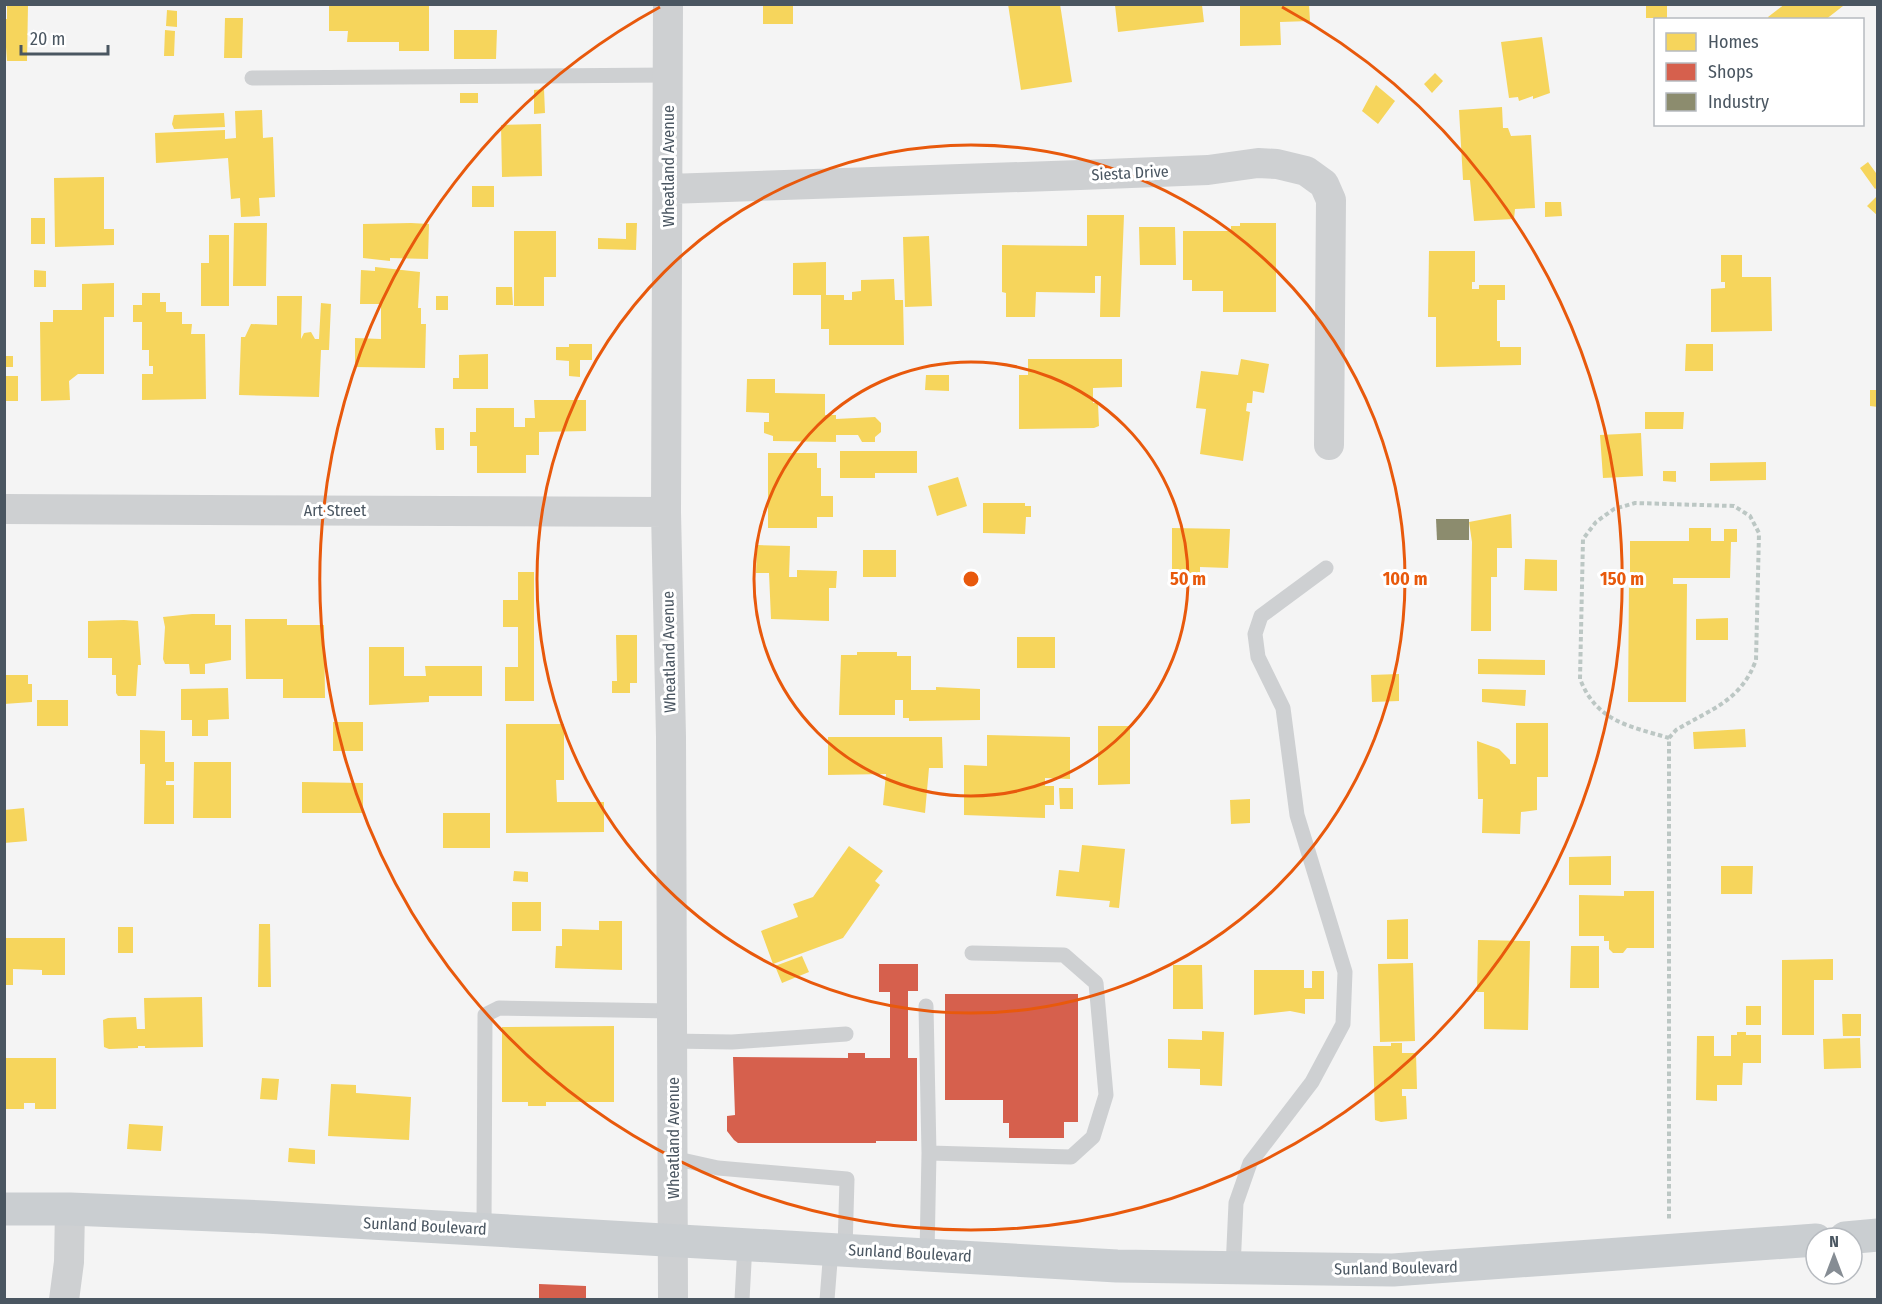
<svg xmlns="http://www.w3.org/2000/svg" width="1882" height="1304" viewBox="0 0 1882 1304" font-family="'Fira Sans Condensed',sans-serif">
	<rect width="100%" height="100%" fill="#f4f4f4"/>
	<!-- homes -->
	<path fill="#f6d55c" d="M329 4H429V51H399V42H347L348 31H329Z
		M763 4H793V24H763Z
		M1008 4H1060L1072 82 1021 90Z
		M1240 4H1309L1310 21 1280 22 1281 45 1240 46Z
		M1646 4H1667V18H1646Z
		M1785 4H1842L1843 6 1825 20H1770L1768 17Z
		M7 5H28L27 61H7L4 19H7Z
		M1115 5H1202L1204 22 1118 32Z
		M167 10 177 11V27L166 26Z
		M225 18H243L242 58H224Z
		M165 30 175 31 174 56H164Z
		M454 30H497L496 59H454Z
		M1542 37 1550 93 1533 99V96L1519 101 1518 97 1509 98 1501 42Z
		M1435 73 1443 81 1432 93 1424 84Z
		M1376 85 1395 101 1378 124 1362 111Z
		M544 89 545 113 534 114V90Z
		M460 93H478V103H460Z
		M1502 107 1503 128H1508L1511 136 1531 135 1535 208 1515 209 1514 219 1474 221 1470 180H1463L1459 110Z
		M262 110 263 138 273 137 275 197 259 198 260 216 241 217 240 198 231 199 228 158 156 163 155 133 225 130V139L236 138 235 111Z
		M224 113 225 127 174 129 172 124 174 115Z
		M541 124 542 176 502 177 501 125Z
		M1868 162 1876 173 1878 171V187L1875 189 1860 168Z
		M104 177V229H114V245L55 247 54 178Z
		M472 186H494V207H472Z
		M1878 195V216L1867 206Z
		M1545 202H1561L1562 216 1545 217Z
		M1087 215H1124L1120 317H1100L1101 276H1095V293L1036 292 1035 317H1006V293L1002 292V245L1087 246Z
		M31 218H45V244H31Z
		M234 223H267L266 286H233Z
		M411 223 429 224 428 259 390 258V261L363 258V224Z
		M626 223H637L636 250 598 249V238L626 239Z
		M1240 223H1276V312H1223V291H1192V280H1183V231H1231V226H1240Z
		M1139 227H1175L1176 265H1140Z
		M514 231H556V277H544V306H514Z
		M209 235H229V306H201V263H209Z
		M929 236 932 306 905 307 903 237Z
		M1429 251H1475V282H1472V289H1479V285H1505V300H1497V341H1500V347H1521V365L1436 367V317H1428Z
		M1721 255H1742V277H1771L1772 331 1711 332V289L1725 288V282H1721Z
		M826 262V295H844V300H852V292L861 291V280L894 279 895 300H903L904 345H829V329H821V295H793V263Z
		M375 267 420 272 418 308H421V324H426L425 368 355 367V338L381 339V304H360L361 270 375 271Z
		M34 270 46 271V287H34Z
		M114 283V317H104V374H78L69 381 70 400 41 401 40 322H53V310H82V284Z
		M496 287H512L513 305H496Z
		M142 293H160V302H166V312H182V324H192L191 334H205L206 399 142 400V374H153V366H149V350H142V322H133V305H142Z
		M277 296H302L301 339 304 333 311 332 315 339H319L321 303 331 304 329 350H321L319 397 239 395 241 337H245L251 324 277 325Z
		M436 296H448V310H436Z
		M569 344H592V360H580V377L569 376V361L556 360V347H569Z
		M1686 344H1713V371H1685Z
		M488 354V389H453V378H459V355Z
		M4 356H13V367H4Z
		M1028 359H1122V387L1093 388V403H1098L1099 426 1094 428 1019 429V375H1028Z
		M1241 359 1269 364 1264 393 1253 391 1252 403H1247L1246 411 1250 412 1243 461 1200 454 1206 409 1196 408 1201 371 1238 375Z
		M926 375H949V391L925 390Z
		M4 376H18V401H4Z
		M747 379H775V393L825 394V415H836V419L875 417 881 423V432L875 437V442H862L858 435H836V442L773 441V436L764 433V422H769V413L746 412Z
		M1870 390H1878V407L1870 406Z
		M534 400H586V431L539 432V455H526V473H477V446H470V432H476V408H514V427H525V418H535Z
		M1645 412H1684L1683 429H1645Z
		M435 428H444V450H436Z
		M1641 433 1643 476 1603 478 1600 435Z
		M840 451H917V473H875V478H840Z
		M768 453H817V468H821V496H833V517H817V528H768Z
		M1766 462V480L1710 481V463Z
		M1663 471H1676V482L1663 481Z
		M958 477 967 506 937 516 928 486Z
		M983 503H1025V506H1031V517H1026L1025 534 983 533Z
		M1511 514 1512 548H1497V577H1491V631H1471L1472 542 1469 522Z
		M1172 528 1230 529 1228 568 1200 567V573H1172Z
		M1689 528H1711V541H1724V529H1737V542H1731L1730 578H1673V584H1687L1686 702H1628L1629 583 1642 584V577H1630V541H1689Z
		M757 545 790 546 789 577H797V570L837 571 836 588H829V621L771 619 769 573H756Z
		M863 550H896V577H863Z
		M1525 559 1557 560V591L1524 590Z
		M518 572H534V701H505V667H518V627H503V600H518Z
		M192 614H215V625H231V660L205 664V674H190L189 664H165L163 659 165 627 163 617Z
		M1728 618V640H1696V619Z
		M245 619H287V625H324L325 698H283V679H246Z
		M124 620 138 621 141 665H138L136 696H118L116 693V675H112V658H88V621Z
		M616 635H637V683H630V693H612V681H617Z
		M1017 637H1055V668H1017Z
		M369 647H404V676H426L425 666H482V696H429V702L369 705Z
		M857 652H897V656H911V690H936V687L980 689V720L909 721V718H903V700H895V715H839L841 655H857Z
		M1478 659 1545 660V675L1478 674Z
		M1399 674V701L1372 702 1371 675Z
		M4 675H28V684H32V702L4 704Z
		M228 688 229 719 208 720V736H192V720H181V689Z
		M1482 689 1526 690 1525 706 1482 702Z
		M37 700H68V726H37Z
		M333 722H363V751H333Z
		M1516 723H1548V777H1537V810L1521 812 1520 834 1482 833 1483 799H1478L1477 741 1499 749 1510 760V764H1516Z
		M506 724H564V780H556L557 802H604V832L506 833Z
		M1098 726H1130V784L1098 785Z
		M1745 729 1746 747 1694 749 1693 732Z
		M140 730 165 731V762H174V781H166V785H174V824H144L145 764H140Z
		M987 735 1070 737V779L1045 778V786H1054V805H1045V818L964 815V765L987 766Z
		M828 737H942L943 768H929L925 813 883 805 886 774 828 775Z
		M194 762H231V818H193Z
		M302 782 363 783V813H302Z
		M1059 788H1073V809H1060Z
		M1250 799V823L1231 824 1230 800Z
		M24 808 27 841 4 843V810Z
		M443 813H490V848H443Z
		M1082 845 1125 849 1119 908 1109 907 1110 901 1056 896 1059 870 1079 872Z
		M849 846 883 871 875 881 880 885 843 938 773 964 761 931 798 917 793 904 813 897Z
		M1611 856V885H1569V857Z
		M1721 866H1753L1752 894H1721Z
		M514 871 528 872V882L513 881Z
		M1624 891H1654V948H1627L1623 953H1613L1609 949V941H1604V936H1579V895L1624 896Z
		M512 902H541V931H512Z
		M1408 919V959H1387V920Z
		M599 921H622V970L555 968 556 946H562V929L599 930Z
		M259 924H270L271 987H258Z
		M118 927H133V953H118Z
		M4 938H65V975H42V970L13 969V985H4Z
		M1478 940 1530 941 1528 1030 1484 1029V992H1477Z
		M1571 946H1599V988H1570Z
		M802 956 809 972 782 983 775 966Z
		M1833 959V980H1814V1035H1782V960Z
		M1413 963 1415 1041 1380 1042 1378 964Z
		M1173 965H1202L1203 1009H1173Z
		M1254 970H1304V988H1312V971H1324V999H1305V1014L1290 1011 1254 1015Z
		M202 997 203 1047 145 1048V1046H138V1048L109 1049 104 1047 103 1020 108 1018 136 1017 137 1029H145L144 998Z
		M1746 1006H1761V1025H1746Z
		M1842 1014H1861V1036H1843Z
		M614 1026V1102H546V1106H528V1102H502V1027Z
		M1202 1031 1224 1032 1222 1086 1200 1085V1069L1168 1068V1039L1202 1040Z
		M1737 1032H1746V1035H1761V1063H1743L1742 1085H1717V1101L1696 1100 1697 1036H1714V1056H1731V1035H1737Z
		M1860 1038 1861 1068 1824 1069 1823 1039Z
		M1391 1043H1402V1053H1416L1417 1089H1402V1096H1406L1407 1119 1381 1122 1375 1120 1373 1046H1391Z
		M4 1058H56V1109H35V1103H24V1109H4Z
		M262 1078 279 1079 277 1100 260 1099Z
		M331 1084 356 1085V1093L411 1097 409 1140 328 1136Z
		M129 1124 163 1126 161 1151 127 1149Z
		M289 1148 315 1150V1164L288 1162Z"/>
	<!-- shops -->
	<path fill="#d6604d" d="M879 964H918V991H908V1058H917V1141H876V1143H738L734 1140 727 1131V1116L735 1115 733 1057 848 1058V1053H865V1058H890V992H879Z
		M945 994H1078V1122H1064V1138H1009V1123H1003V1100H945Z
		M539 1284 586 1286V1300H539Z"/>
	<!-- industry -->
	<path fill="#8c8c6e" d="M1436 519H1469V540H1437Z"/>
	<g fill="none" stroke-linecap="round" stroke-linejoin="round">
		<!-- path -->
		<path stroke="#bcc7c4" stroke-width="4" stroke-dasharray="4.5 3" stroke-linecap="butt" d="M1669 738 1676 730C1711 709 1741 701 1756 660L1759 533 1750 516 1734 506 1635 503 1614 509 1596 522 1583 539 1580 679C1597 722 1629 726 1669 738V1219"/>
		<!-- lane -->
		<path stroke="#ced0d2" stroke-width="15" d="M252 78 668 75
			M926 1006 929 1153 927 1254
			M672 1041 732 1042 846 1034
			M929 1153 1071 1157 1093 1137 1106 1095 1096 983 1064 955 972 953
			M673 1158 718 1168 847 1179 845 1250
			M484 1229 485 1015 499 1008 672 1011
			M1233 1268 1236 1203 1250 1163 1312 1082 1343 1024 1345 972 1297 815 1283 708 1258 657 1255 634 1261 616 1326 568
			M742 1300 745 1244
			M827 1300 831 1249"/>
		<!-- street -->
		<path stroke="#ced0d2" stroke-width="30" d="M668 4 666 512 671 737 673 1300
			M668 189 1080 175 1208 170 1258 163 1277 164 1306 171 1324 184 1331 200 1329 445
			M4 509 666 512
			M64 1300 69 1262 70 1209"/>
		<!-- primary -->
		<path stroke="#caced1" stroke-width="33" d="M4 1209H70L265 1217 1117 1266 1393 1270 1816 1240
			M1845 1238 1878 1235"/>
	</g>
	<!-- distance rings -->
	<g fill="none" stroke="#e8590c" stroke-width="3">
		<circle cx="971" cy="579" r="217"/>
		<circle cx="971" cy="579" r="434"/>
		<path d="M1282 7A651 651 0 1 1 660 7"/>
	</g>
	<g text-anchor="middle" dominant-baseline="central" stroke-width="6" stroke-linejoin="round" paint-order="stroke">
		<!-- street labels -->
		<g font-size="16" fill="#4a5661" stroke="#fff">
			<text transform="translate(668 166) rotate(-90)">Wheatland Avenue</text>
			<text transform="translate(1130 173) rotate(-3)">Siesta Drive</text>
			<text x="335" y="510">Art Street</text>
			<text transform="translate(669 652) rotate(-91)">Wheatland Avenue</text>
			<text transform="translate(673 1138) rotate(-90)">Wheatland Avenue</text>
			<text transform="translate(425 1226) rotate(3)">Sunland Boulevard</text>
			<text transform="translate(910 1253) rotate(3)">Sunland Boulevard</text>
			<text transform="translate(1396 1268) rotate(-1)">Sunland Boulevard</text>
		</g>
	</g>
	<circle cx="971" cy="579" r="9" fill="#e8590c" stroke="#fff" stroke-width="3"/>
	<g font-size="18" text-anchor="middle" font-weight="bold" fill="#e8590c" stroke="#fff" stroke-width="6" stroke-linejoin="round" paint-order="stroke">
		<text x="1188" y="585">50 m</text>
		<text x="1405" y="585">100 m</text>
		<text x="1622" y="585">150 m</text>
	</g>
	<!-- border -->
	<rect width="1882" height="1304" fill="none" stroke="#4a5661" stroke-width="12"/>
	<!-- legend -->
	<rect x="1654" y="18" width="210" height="108" fill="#ffffff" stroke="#b7bbc0" stroke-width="1.5"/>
	<rect x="1666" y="33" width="30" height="18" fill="#f6d55c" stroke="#b7bbc0" stroke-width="1.5"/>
	<text x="1708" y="48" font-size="18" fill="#4a5661">Homes</text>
	<rect x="1666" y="63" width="30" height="18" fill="#d6604d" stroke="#b7bbc0" stroke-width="1.5"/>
	<text x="1708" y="78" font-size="18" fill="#4a5661">Shops</text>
	<rect x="1666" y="93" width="30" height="18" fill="#8c8c6e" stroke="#b7bbc0" stroke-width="1.5"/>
	<text x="1708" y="108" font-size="18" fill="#4a5661">Industry</text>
	<!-- north arrow -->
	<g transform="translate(1834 1256)"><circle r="28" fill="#ffffff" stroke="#b7bbc0" stroke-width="1.5"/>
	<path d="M0-4.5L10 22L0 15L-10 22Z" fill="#868d94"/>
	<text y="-9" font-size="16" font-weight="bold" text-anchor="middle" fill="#4a5661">N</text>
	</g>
	<!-- scale -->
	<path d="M21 45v9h87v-9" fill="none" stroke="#4a5661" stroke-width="3"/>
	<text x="30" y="45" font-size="18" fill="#4a5661" stroke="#ffffff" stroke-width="4.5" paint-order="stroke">20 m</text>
</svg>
